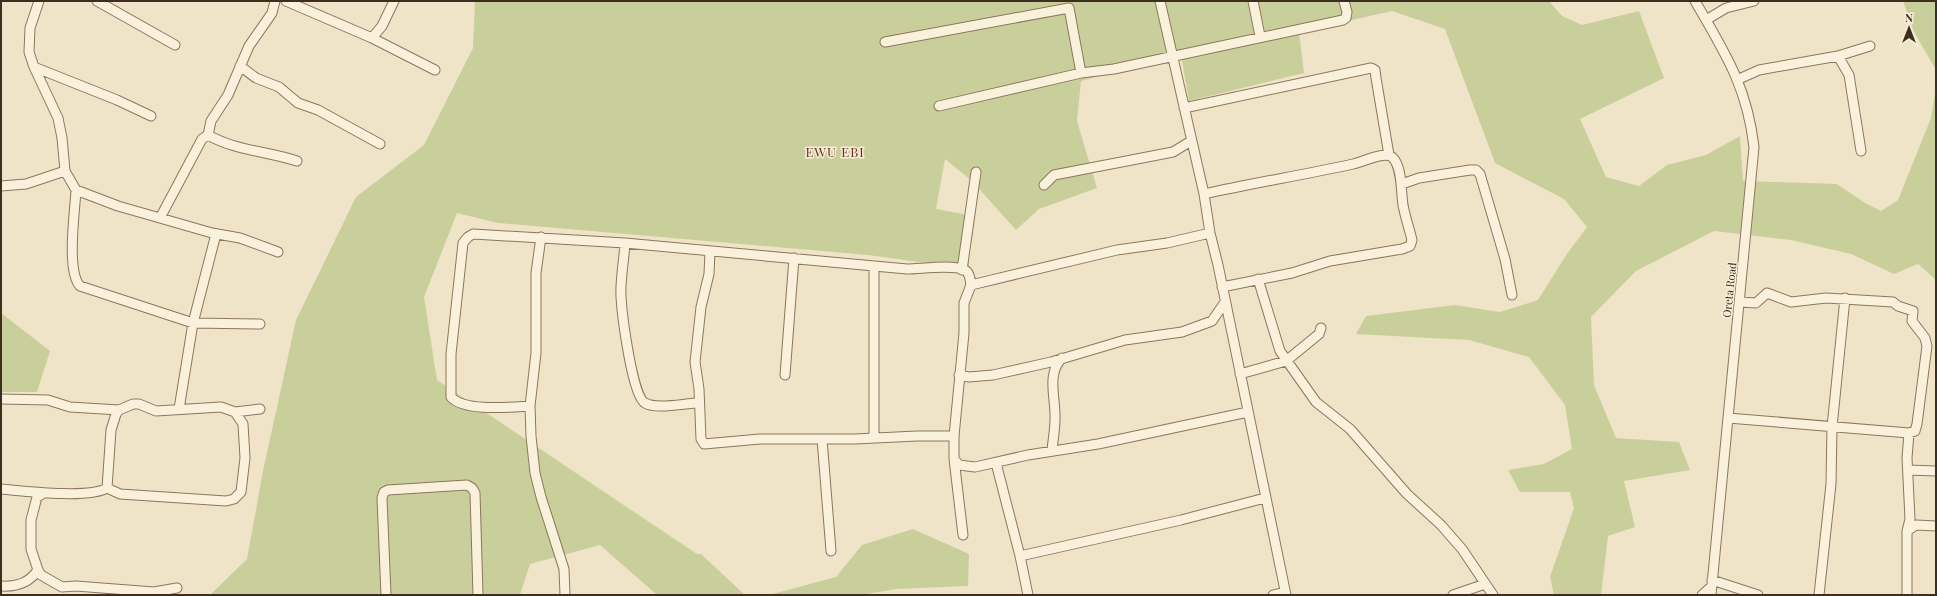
<svg xmlns="http://www.w3.org/2000/svg" width="1937" height="596" viewBox="0 0 1937 596" font-family="'Playfair Display',serif">
	<rect width="100%" height="100%" fill="#f0e4c8"/>
	<!-- green -->
	<path fill="#c9cf9b" d="M475 1H1549L1562 16 1582 25 1639 11 1664 78 1580 119 1606 177 1639 186 1667 165 1706 155 1740 136 1743 181 1837 184 1865 203 1881 211 1898 200 1931 118 1936 87V280L1918 264 1894 274 1851 254 1791 240 1714 231 1636 271 1591 317 1594 385 1616 438 1679 442 1690 470 1624 481 1635 527 1608 536 1601 595H1554L1550 577 1574 508 1570 492H1520L1508 470 1544 464 1572 449 1565 405 1529 357 1469 340 1356 334 1366 316 1455 305 1500 312 1538 300 1567 254 1587 227 1564 199 1495 163 1445 29 1392 11 1299 32 1304 73 1189 101 1181 54 1081 81 1077 121 1097 188 1039 209 1016 230 972 181 945 159 936 209 969 215V269L868 255 498 223 457 213 424 297 437 380 697 554H701L745 595H657L600 545 530 564 520 595H210L247 559 263 471 296 320 356 197 424 145 473 48Z
		M1903 1H1936V70L1914 32Z
		M1 313 50 351 37 392H1Z
		M913 529 969 554 968 586 897 589 860 595H769L836 577 862 545Z"/>
	<g fill="none" stroke-linecap="round" stroke-linejoin="round">
		<!-- minor casing -->
		<g stroke="#8d765c" stroke-width="11">
			<path id="minor" d="M39 1 30 28 29 52 34 67 58 118 62 138 65 171 76 190 118 206 212 233 240 238 278 252
				M97 1 175 45
				M286 1 372 38 435 70
				M1160 1 1204 194 1210 233 1218 265 1286 595
				M1253 1 1260 36
				M1695 1C1725 53 1747 86 1754 147L1711 595
				M1706 20 1726 8 1754 1
				M372 38 382 26 394 1
				M885 42 1069 8 1081 73
				M1838 56 1849 75 1861 151
				M240 66 256 78 279 87 298 103 318 110 380 144
				M34 67 117 100 151 116
				M1739 79 1759 70 1838 56 1870 46
				M939 106 1081 73 1114 69 1343 20 1346 18 1347 12 1344 1
				M1184 108 1371 68 1375 70 1376 78 1389 155
				M208 135 211 121 228 95 249 46 272 13 275 1
				M208 135C236 151 267 151 297 161
				M1402 184 1419 178 1470 170H1476L1480 174 1505 259 1512 295
				M1044 185 1054 175 1173 152 1191 141
				M1 186 26 184 65 171
				M76 190C75 211 66 271 80 286L193 323 260 324
				M1204 194C1253 183 1303 175 1353 164 1363 162 1386 150 1393 158 1402 167 1401 192 1403 205 1405 216 1409 228 1412 240L1410 246 1402 249 1330 261 1292 273 1222 287
				M160 218 202 139 208 135
				M541 237 536 273V353L530 406 531 436 535 473 541 497 564 569 565 595
				M625 243C624 261 620 280 621 297 622 314 632 396 645 403 657 410 685 403 699 403
				M710 251 709 274 701 307 695 362 699 389 701 439 704 444 760 439H855L917 436H954
				M962 270 976 172
				M1258 279 1280 351 1316 402 1350 429 1407 494 1441 525 1462 549 1493 595
				M971 285 964 303V333L954 436V459L959 465 975 467 1028 455 1098 444 1248 412
				M1240 374 1286 361 1319 334 1321 328
				M785 375 794 258
				M959 375 969 377 993 375 1051 362 1125 340 1182 332 1212 321 1225 302
				M1 399 48 400 70 407 119 410 133 404H139L156 411 221 407 235 412 260 409
				M530 406C511 407 464 412 451 397V354L463 243 468 237 473 234 625 243 907 269C921 269 952 264 965 270 970 273 970 280 971 285L1117 250 1167 243 1210 233
				M179 409 193 323 216 234
				M1728 418 1909 433 1915 431 1917 424 1927 346 1925 338 1912 321 1913 311 1898 306 1893 302 1826 298 1791 302 1767 293 1756 303 1740 302
				M874 438V266
				M822 439 831 551
				M1052 450C1053 440 1055 429 1055 419 1056 399 1046 374 1062 358
				M954 459 963 535
				M996 463 1020 556 1028 595
				M1908 470 1936 471
				M107 488 120 494 226 501 234 499 241 492 245 458 243 424 235 412
				M107 488 111 430 116 414 119 410
				M1 489C24 491 89 499 107 488
				M1907 531 1916 525 1936 526
				M1020 556 1181 520 1265 498
				M38 570 41 575 62 587 76 586 154 592 177 588
				M1712 580 1758 595
				M1 586C17 587 29 583 38 570L31 549V520L37 497 44 493
				M386 595 382 498 384 492 388 490 467 485 472 488 475 493 478 595
				M1273 595 1285 592
				M1453 595 1485 584
				M1702 595 1712 586
				M1819 595 1831 484 1832 427 1845 298
				M1907 595V531L1910 519 1907 458 1909 433"/>
		</g>
		<!-- minor -->
		<use href="#minor" stroke="#faf1dc" stroke-width="9"/>
	</g>
	<g text-anchor="middle" dominant-baseline="central" stroke-width="3" stroke-linejoin="round" paint-order="stroke">
		<!-- street labels -->
		<g font-size="11" fill="#3d2e20" stroke="#f7eed8">
			<text transform="translate(1729 290) rotate(-84)">Oreta Road</text>
		</g>
		<!-- quarter labels -->
		<g font-size="13" letter-spacing="1" fill="#6b2e1e" stroke="#f7eed8">
			<text x="835" y="151">EWU EBI</text>
		</g>
	</g>
	<!-- border -->
	<rect width="1937" height="596" fill="none" stroke="#3d2e20" stroke-width="4"/>
	<!-- north arrow -->
	<g transform="translate(1909 28)" stroke="#f7eed8" stroke-width="3" paint-order="stroke">
	<path d="M0-3L7 15L0 10L-7 15Z" fill="#3d2e20"/>
	<text y="-6" font-size="11" font-weight="bold" text-anchor="middle" fill="#3d2e20">N</text>
	</g>
</svg>
